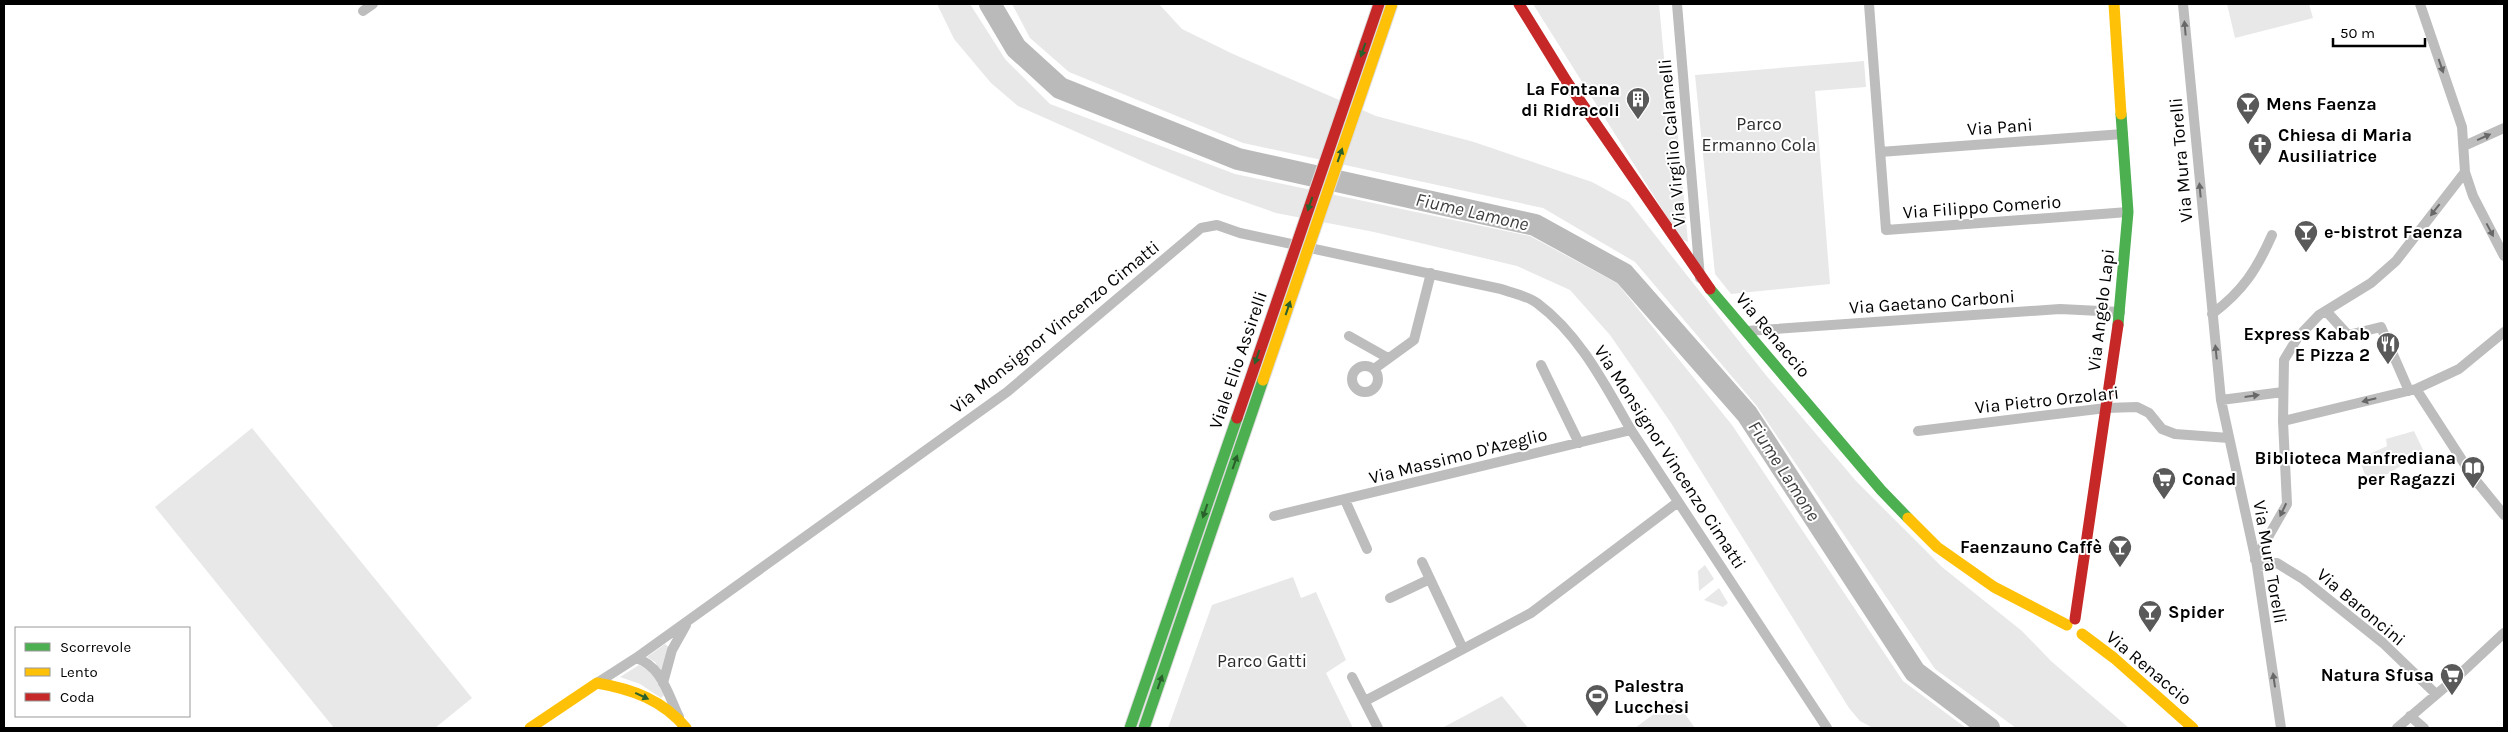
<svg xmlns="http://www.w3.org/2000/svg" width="2508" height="732" viewBox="0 0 2508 732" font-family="Karla,sans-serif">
	<rect width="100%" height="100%" fill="#fff"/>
	<!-- green -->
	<path fill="#e8e8e8" d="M937 4H970L1005 59 1050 104 1235 174 1530 236 1617 283 1732 425 1903 681 1966 728H1873L1860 721 1849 708 1671 423 1610 335 1570 290 1517 266 1374 232 1276 213 1222 194 1151 165 1018 106 991 83 954 39Z
		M1012 4H1159L1182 29 1233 54 1376 116 1474 142 1592 182 1629 202 1765 374 1856 481 1942 567 2022 631 2051 661 2129 728H2016L1935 669 1756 405 1635 262 1543 208 1243 143 1069 72 1030 38Z
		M1533 4H1659L1665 68 1672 71 1688 242 1681 239Z
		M2227 4H2309L2313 18 2235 38Z
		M1864 61 1866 87 1815 91 1830 284 1731 294 1715 274 1695 75Z
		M252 428 472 698 435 728H334L155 507Z
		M2414 431 2424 452 2369 485 2359 459 2387 446 2386 439Z
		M1705 565 1714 579 1699 591 1698 571Z
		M1293 577 1301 598 1316 592 1346 660 1326 673 1353 728H1168L1212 605Z
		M1719 588 1728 603 1723 607 1704 600Z
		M665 644 670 648 662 674 655 662 647 657Z
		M639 665C653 671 658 681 664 695L661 698 640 684 620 677Z
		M1502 696 1528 728H1442Z
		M1674 699 1695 728H1635Z"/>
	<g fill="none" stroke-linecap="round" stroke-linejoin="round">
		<!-- river -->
		<path stroke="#bababa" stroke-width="22" d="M990 4 1016 48 1060 88 1238 159 1535 225 1624 274 1747 414 1915 672 1989 728"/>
		<!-- street -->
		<path stroke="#bdbdbd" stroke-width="10" d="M1677 4 1700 278
			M1869 4 1886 230 2128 212
			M2183 4 2221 400 2257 566 2281 728
			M2420 4 2462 127 2465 172 2473 196 2504 256
			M363 11 373 4
			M2464 146 2504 128
			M1880 152 2123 134
			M2326 311 2348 335 2381 327 2409 391
			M2212 314C2243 291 2257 269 2272 235
			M1747 331 2060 309 2120 312
			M1349 336 1388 358
			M1541 365 1579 443
			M1352 379a13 13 0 1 1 26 0a13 13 0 1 1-26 0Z
			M1374 369 1414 340 1431 273
			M2416 389 2473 477 2504 515
			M2221 400 2283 392
			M2283 421 2416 389 2459 369 2504 332
			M1918 431 2106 408 2137 407 2149 413 2162 429 2175 434 2229 438
			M1345 500 1367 549
			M1274 516 1631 430
			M2255 560 2287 504 2283 421 2284 360 2298 337 2319 315 2371 283 2396 261 2465 172
			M1422 562 1463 649
			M2257 566 2277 563 2303 579 2383 643 2436 694
			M1390 598 1430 579
			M636 658C662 666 668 695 679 717
			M1352 677 1378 728
			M597 683 636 658 1007 392 1201 228 1217 225 1240 233 1501 289C1512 293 1528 296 1537 303 1580 335 1605 385 1631 430L1827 728
			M663 683 672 650 686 625
			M1365 701 1531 613 1678 502
			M2410 716 2424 728
			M2397 728 2458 676 2504 633"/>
		<!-- fast -->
		<path stroke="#4caf50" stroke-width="11" d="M1710 289 1881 490 1908 518
			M2118 325 2128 212 2121 114"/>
		<!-- slow -->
		<path stroke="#ffc107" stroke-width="11" d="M2114 4 2121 114
			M1908 518 1937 547 1994 587 2067 625
			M2082 634 2114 658 2193 728
			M530 728 597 683C632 689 663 700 686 728"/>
		<!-- jam -->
		<path stroke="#c62828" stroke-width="11" d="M1519 4 1567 82 1710 289
			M2075 619 2118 325"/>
		<!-- fast-bridge casing -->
		<g stroke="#dbdbdb" stroke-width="13" stroke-linecap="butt">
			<path id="fast-bridge" d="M1130 728 1237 418
				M1144 728 1263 380"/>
		</g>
		<!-- slow-bridge casing -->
		<g stroke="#dbdbdb" stroke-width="13" stroke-linecap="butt">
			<path id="slow-bridge" d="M1263 380 1392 4"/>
		</g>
		<!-- jam-bridge casing -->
		<g stroke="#dbdbdb" stroke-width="13" stroke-linecap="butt">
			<path id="jam-bridge" d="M1237 418 1379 4"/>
		</g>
		<!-- fast-bridge -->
		<use href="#fast-bridge" stroke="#4caf50" stroke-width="11"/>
		<!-- slow-bridge -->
		<use href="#slow-bridge" stroke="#ffc107" stroke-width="11"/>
		<!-- jam-bridge -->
		<use href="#jam-bridge" stroke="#c62828" stroke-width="11"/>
	</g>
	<!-- one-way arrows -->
	<defs><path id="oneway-solid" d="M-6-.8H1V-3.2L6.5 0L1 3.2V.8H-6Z" transform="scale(1.25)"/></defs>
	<g fill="#686868">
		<use href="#oneway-solid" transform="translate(2185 28) rotate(-95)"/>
		<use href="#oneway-solid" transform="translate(2441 66) rotate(71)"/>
		<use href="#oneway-solid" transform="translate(2484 137) rotate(-24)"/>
		<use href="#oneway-solid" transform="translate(2200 190) rotate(-95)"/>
		<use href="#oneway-solid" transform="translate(2435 210) rotate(128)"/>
		<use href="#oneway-solid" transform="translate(2490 230) rotate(62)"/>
		<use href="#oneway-solid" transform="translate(2216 352) rotate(-96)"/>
		<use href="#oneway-solid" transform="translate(2252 396) rotate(-8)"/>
		<use href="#oneway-solid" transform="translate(2369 400) rotate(166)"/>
		<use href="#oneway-solid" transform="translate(2283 510) rotate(115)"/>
		<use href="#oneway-solid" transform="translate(2274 680) rotate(-98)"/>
	</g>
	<g fill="#2a602c">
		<use href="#oneway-solid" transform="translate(1363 50) rotate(109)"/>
		<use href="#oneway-solid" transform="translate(1340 155) rotate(-71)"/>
		<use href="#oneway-solid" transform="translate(1310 204) rotate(109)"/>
		<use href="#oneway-solid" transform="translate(1288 308) rotate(-71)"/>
		<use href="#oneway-solid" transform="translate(1257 357) rotate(109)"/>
		<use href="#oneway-solid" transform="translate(1235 462) rotate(-71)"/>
		<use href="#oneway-solid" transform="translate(1205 511) rotate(109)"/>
		<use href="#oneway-solid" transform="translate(1160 682) rotate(-71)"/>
		<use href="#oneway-solid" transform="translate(642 696) rotate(25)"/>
	</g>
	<!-- icons -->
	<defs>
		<g id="building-pin" transform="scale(1.25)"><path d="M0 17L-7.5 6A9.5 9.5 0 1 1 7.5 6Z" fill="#595959" stroke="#fff"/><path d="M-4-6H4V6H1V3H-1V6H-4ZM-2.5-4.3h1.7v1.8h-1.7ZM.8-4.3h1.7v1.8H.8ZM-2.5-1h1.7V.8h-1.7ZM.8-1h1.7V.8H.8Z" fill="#fff"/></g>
		<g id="bar-pin" transform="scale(1.25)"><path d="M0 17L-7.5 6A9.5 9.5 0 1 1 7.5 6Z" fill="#595959" stroke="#fff"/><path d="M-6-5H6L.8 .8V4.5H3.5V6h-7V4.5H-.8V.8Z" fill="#fff"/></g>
		<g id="church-pin" transform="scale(1.25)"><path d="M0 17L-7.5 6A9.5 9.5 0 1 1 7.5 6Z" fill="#595959" stroke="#fff"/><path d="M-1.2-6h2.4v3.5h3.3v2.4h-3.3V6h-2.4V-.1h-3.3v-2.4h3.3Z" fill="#fff"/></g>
		<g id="restaurant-pin" transform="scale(1.25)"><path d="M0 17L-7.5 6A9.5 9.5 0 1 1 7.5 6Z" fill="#595959" stroke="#fff"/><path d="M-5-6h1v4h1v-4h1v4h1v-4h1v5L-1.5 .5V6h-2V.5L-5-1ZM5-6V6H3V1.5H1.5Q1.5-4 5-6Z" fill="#fff"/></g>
		<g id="library-pin" transform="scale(1.25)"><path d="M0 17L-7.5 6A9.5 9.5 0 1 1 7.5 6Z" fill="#595959" stroke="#fff"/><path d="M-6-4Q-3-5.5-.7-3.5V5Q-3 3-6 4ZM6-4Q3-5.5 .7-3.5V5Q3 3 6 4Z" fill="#fff"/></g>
		<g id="supermarket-pin" transform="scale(1.25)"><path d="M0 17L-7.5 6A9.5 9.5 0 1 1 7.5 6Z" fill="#595959" stroke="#fff"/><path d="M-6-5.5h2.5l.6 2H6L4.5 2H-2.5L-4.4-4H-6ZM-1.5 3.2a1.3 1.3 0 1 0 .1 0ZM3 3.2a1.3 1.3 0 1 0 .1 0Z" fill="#fff"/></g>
		<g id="stadium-pin" transform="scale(1.25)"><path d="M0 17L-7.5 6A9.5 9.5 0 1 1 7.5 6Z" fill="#595959" stroke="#fff"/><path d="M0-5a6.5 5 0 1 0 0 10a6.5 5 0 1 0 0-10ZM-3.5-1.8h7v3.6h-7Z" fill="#fff"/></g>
	</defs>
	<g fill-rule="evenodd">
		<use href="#building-pin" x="1638" y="99"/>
		<use href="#bar-pin" x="2248" y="104"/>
		<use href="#church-pin" x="2260" y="145"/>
		<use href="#bar-pin" x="2306" y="232"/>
		<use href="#restaurant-pin" x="2388" y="344"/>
		<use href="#library-pin" x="2473" y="468"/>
		<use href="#supermarket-pin" x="2164" y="479"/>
		<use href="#bar-pin" x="2120" y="547"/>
		<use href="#bar-pin" x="2150" y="612"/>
		<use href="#supermarket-pin" x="2452" y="675"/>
		<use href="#stadium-pin" x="1597" y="696"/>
	</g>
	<g text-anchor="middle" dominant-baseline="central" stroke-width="4" stroke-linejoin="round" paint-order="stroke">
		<!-- poi labels -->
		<g font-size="18" font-weight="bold" fill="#000" stroke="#fff" text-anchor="start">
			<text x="1620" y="89" text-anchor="end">La Fontana<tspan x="1620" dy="21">di Ridracoli</tspan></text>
			<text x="2266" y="104">Mens Faenza</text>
			<text x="2278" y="135">Chiesa di Maria<tspan x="2278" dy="21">Ausiliatrice</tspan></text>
			<text x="2324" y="232">e-bistrot Faenza</text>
			<text x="2370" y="334" text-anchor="end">Express Kabab<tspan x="2370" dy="21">E Pizza 2</tspan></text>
			<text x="2456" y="458" text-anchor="end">Biblioteca Manfrediana<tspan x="2456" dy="21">per Ragazzi</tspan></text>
			<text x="2182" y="479">Conad</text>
			<text x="2102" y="547" text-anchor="end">Faenzauno Caffè</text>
			<text x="2168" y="612">Spider</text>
			<text x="2434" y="675" text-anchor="end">Natura Sfusa</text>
			<text x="1614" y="686">Palestra<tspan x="1614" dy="21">Lucchesi</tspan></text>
		</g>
		<!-- park labels -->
		<g font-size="18" fill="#2d2d2d" stroke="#fff">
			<text x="1759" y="124">Parco<tspan x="1759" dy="21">Ermanno Cola</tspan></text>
			<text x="1262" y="661">Parco Gatti</text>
		</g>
		<!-- street labels -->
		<g font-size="18" fill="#000" stroke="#fff">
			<text transform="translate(2000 127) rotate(-4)">Via Pani</text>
			<text transform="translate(1672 143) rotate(-95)">Via Virgilio Calamelli</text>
			<text transform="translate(2181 160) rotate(-95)">Via Mura Torelli</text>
			<text transform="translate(1982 207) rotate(-4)">Via Filippo Comerio</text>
			<text transform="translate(1932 302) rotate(-4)">Via Gaetano Carboni</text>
			<text transform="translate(2101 310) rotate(-83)">Via Angelo Lapi</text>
			<text transform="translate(1055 327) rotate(-39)">Via Monsignor Vincenzo Cimatti</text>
			<text transform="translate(1773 335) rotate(50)">Via Renaccio</text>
			<text transform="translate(1238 360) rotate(-71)">Viale Elio Assirelli</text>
			<text transform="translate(2047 400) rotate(-6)">Via Pietro Orzolari</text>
			<text transform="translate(1458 456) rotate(-14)">Via Massimo D'Azeglio</text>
			<text transform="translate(1670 457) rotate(57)">Via Monsignor Vincenzo Cimatti</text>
			<text transform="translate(2270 562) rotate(80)">Via Mura Torelli</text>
			<text transform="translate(2361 607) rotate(40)">Via Baroncini</text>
			<text transform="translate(2149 668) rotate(40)">Via Renaccio</text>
		</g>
		<!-- water labels -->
		<g font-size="19" font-style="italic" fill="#3e3e3e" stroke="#fff">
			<text transform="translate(1472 212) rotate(13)">Fiume Lamone</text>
			<text transform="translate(1784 471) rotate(57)">Fiume Lamone</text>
		</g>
	</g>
	<!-- border -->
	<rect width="2508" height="732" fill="none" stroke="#000000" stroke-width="10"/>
	<!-- legend -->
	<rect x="15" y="627" width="175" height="90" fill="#ffffff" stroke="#999999"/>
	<rect x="25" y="643" width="25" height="8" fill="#4caf50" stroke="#999999"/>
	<text x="60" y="652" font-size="15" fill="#000000">Scorrevole</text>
	<rect x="25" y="668" width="25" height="8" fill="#ffc107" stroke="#999999"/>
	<text x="60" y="677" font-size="15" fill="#000000">Lento</text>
	<rect x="25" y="693" width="25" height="8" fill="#c62828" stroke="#999999"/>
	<text x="60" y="702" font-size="15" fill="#000000">Coda</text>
	<!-- scale -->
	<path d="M2333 38v8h92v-8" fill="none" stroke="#000000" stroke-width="2.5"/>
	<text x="2340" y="38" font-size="15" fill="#000000" stroke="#ffffff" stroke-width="4" paint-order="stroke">50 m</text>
</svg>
